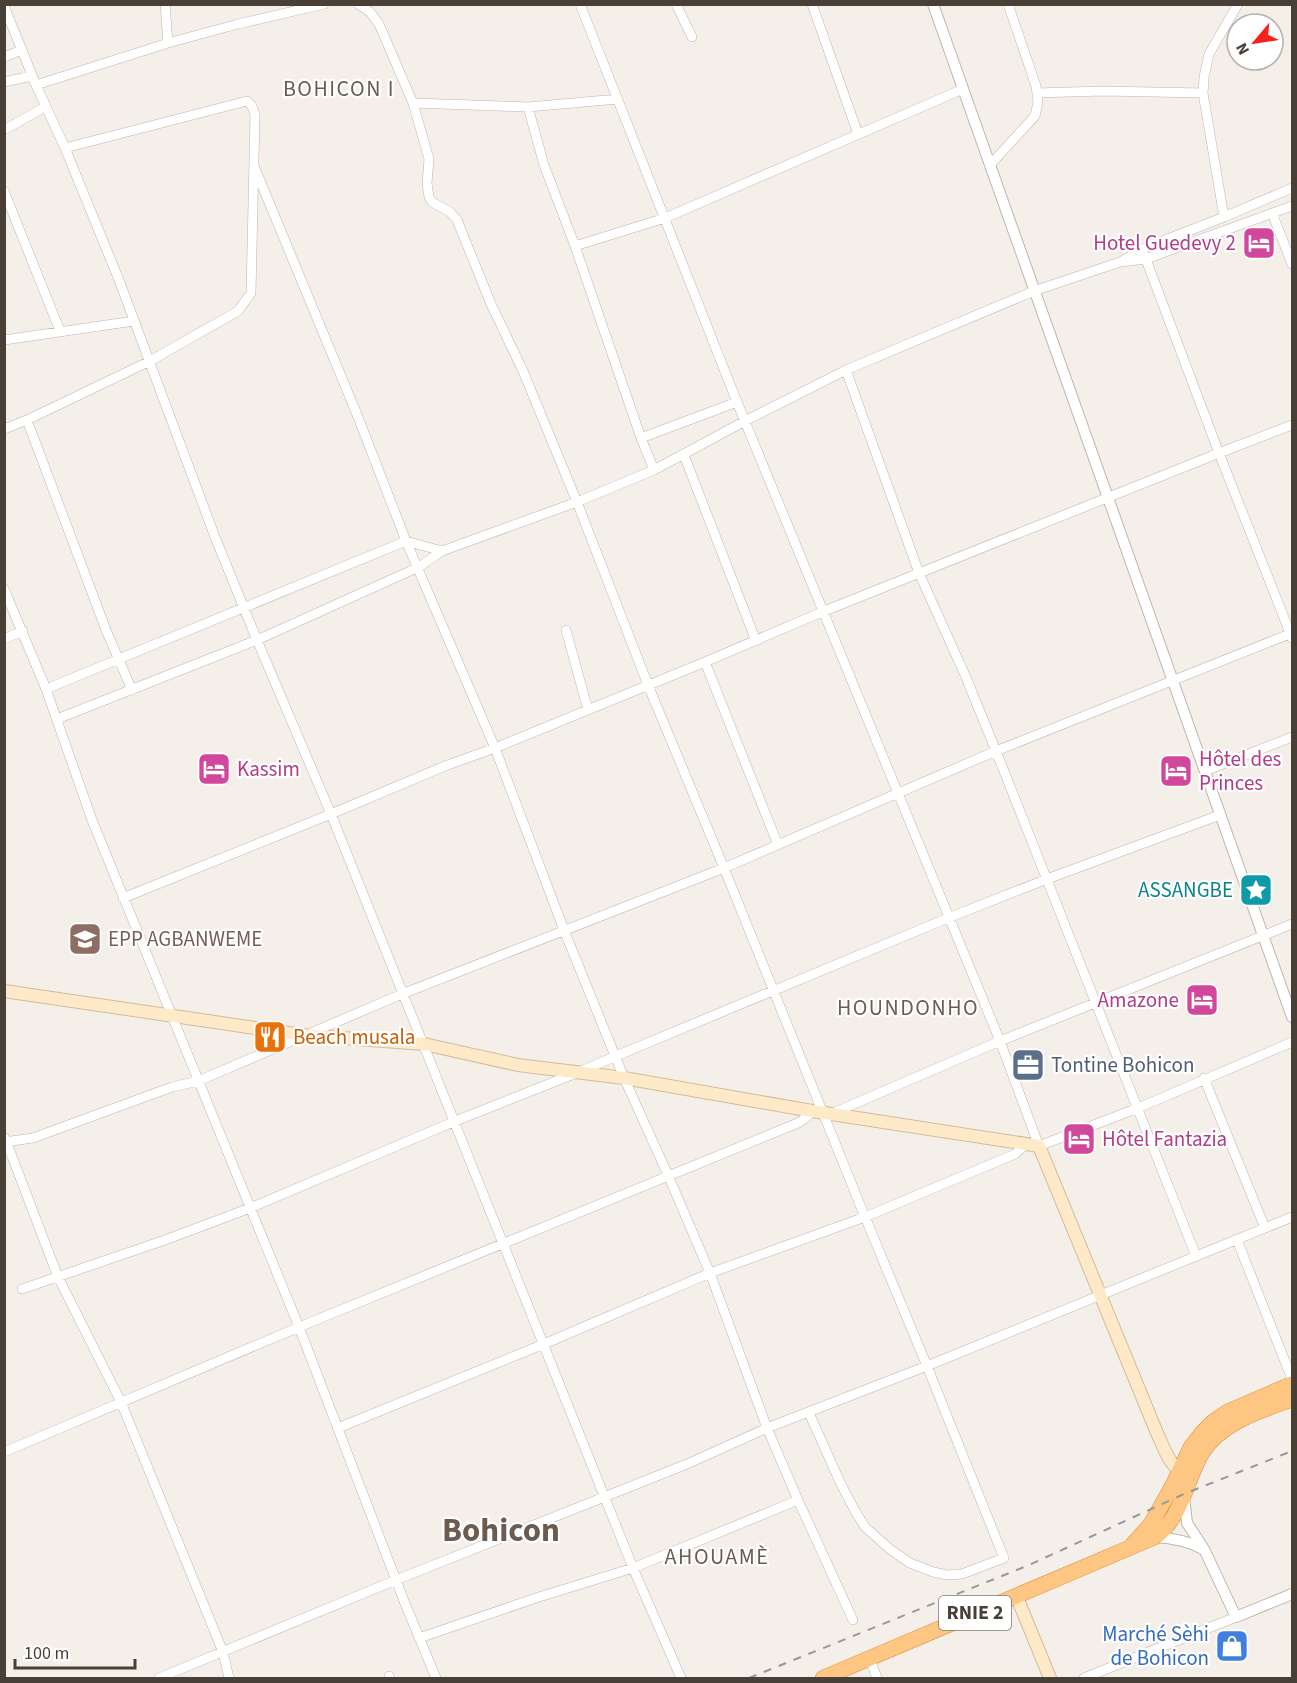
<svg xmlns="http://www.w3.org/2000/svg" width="1297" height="1683" viewBox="0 0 1297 1683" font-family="'Source Sans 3',sans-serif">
	<rect width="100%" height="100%" fill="#f4efe9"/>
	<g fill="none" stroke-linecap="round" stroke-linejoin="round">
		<!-- minor casing -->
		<g stroke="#c0b6ac" stroke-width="10">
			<path id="minor" d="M165 4 168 43
				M358 4 370 12 379 24 413 103 429 159 427 183 429 197 432 202 450 212 457 220 491 304 523 371 577 502 648 685 724 868 865 1217 927 1366 1004 1558 962 1574 947 1575 933 1572 910 1563 891 1550 865 1527 855 1511 840 1482 809 1413
				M580 4 737 402 1000 1041 1039 1146 1138 1108 1292 1042
				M676 4 692 37
				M812 4 858 134
				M4 6 36 85 65 148 119 280 215 537 257 640 331 814 633 1568 681 1678
				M4 57 22 50
				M4 82 32 76
				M36 85 168 43 238 24 324 4
				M1037 93 1103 91 1203 93
				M413 103 528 107 618 99
				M528 107 544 165 575 246 641 438 654 470
				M4 130 45 107
				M65 148 247 101 252 106 255 115 251 293 238 311 150 361 27 420 106 630 132 690
				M990 165 1035 116 1038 102 1036 86 1008 4
				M254 166 358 417 406 541 495 748 564 930 624 1078 668 1175 710 1273 767 1428 798 1500 853 1620
				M4 191 60 331
				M1272 213 1292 264
				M1224 217 1203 93 1204 77 1209 54 1238 4
				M575 246 665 218 963 89
				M1142 249 1219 453 1292 638
				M1122 261 1142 249 1224 217 1292 188
				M4 340 134 321
				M846 370 919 573 965 675 996 751 1196 1256
				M4 429 27 420
				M641 438 737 402
				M684 455 756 641
				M4 589 46 689 92 820 299 1327 404 1601 436 1678
				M566 630 588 710
				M4 639 23 631
				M705 662 778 845
				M46 689 406 541 442 551
				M57 719 257 640 419 567 442 551 577 502 654 470 745 421 846 370 1034 291 1120 262 1146 259 1292 206
				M1205 771 1292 737
				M123 898 331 814 445 766 495 748 705 662 822 612 1219 453 1292 425
				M1204 1078 1265 1228
				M833 1113 1000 1041 1292 924
				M5 1138 58 1277 121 1402 223 1652 229 1678
				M4 1142 33 1138 172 1087 198 1081 402 994 724 868 996 751 1292 633
				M1237 1240 1292 1379
				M22 1289 165 1240 250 1208 453 1122 579 1072 616 1056 948 918 1047 879 1220 815
				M338 1428 544 1344 710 1273 865 1217 1015 1154 1026 1144
				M4 1452 299 1327 798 1123 807 1117 812 1111
				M419 1638 539 1597 633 1568 798 1500
				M870 1659 877 1678
				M389 1676 390 1678
				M159 1678 396 1580 687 1464 767 1428 927 1366 1292 1217
				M1084 1678 1236 1617"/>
		</g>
		<!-- tertiary casing -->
		<g stroke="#c0b6ac" stroke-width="12">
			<path id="tertiary" d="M933 4 1292 1017
				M1184 1497 1187 1523 1204 1549 1236 1617 1292 1594
				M1155 1537C1172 1538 1188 1541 1203 1549"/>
		</g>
		<!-- secondary casing -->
		<g stroke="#d4bc99" stroke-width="14">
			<path id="secondary" d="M4 991 303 1035 424 1044 518 1065 624 1078 812 1111 1039 1146 1157 1433C1164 1448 1170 1467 1185 1475
				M1016 1595 1050 1678"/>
		</g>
		<!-- trunk casing -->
		<g stroke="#dd8b3b" stroke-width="16">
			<path id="trunk" d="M1132 1545 1151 1524 1173 1485 1191 1447 1202 1433 1214 1421 1227 1412 1292 1384
				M823 1678 1155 1537C1182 1518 1186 1480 1202 1453 1221 1422 1261 1411 1292 1399"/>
		</g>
		<!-- minor -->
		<use href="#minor" stroke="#fff" stroke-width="9"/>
		<!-- tertiary -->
		<use href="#tertiary" stroke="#fff" stroke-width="10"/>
		<!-- secondary -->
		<use href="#secondary" stroke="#feeac9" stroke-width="12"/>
		<!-- trunk -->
		<use href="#trunk" stroke="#fdc682" stroke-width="15"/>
		<!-- rail -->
		<path stroke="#989898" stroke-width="2" stroke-dasharray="8 8" stroke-linecap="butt" d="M749 1678 1029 1565 1184 1494 1292 1451"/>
	</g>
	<!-- icons -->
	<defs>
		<g id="hotel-square" transform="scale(1.725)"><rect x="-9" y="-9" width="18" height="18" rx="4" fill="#d1479c" stroke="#fff"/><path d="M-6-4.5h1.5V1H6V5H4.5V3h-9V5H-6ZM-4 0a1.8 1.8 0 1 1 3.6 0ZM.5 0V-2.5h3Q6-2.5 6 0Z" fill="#fff"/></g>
		<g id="sight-square" transform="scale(1.725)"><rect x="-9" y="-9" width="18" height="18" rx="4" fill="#0f9aa8" stroke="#fff"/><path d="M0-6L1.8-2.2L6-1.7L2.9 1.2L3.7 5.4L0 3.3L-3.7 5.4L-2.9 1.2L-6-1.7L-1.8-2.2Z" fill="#fff"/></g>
		<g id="school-square" transform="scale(1.725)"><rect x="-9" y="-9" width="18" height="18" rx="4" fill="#8d6e63" stroke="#fff"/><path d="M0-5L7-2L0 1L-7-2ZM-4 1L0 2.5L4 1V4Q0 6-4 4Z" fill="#fff"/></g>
		<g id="restaurant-square" transform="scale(1.725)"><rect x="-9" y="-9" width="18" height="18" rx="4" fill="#e8710a" stroke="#fff"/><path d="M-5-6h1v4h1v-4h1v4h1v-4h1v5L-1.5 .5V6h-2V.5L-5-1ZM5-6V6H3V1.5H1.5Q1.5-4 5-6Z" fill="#fff"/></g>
		<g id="office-square" transform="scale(1.725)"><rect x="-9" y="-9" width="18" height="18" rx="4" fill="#5c6f8a" stroke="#fff"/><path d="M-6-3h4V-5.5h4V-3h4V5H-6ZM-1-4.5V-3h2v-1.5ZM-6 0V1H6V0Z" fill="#fff"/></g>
		<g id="shop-square" transform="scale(1.725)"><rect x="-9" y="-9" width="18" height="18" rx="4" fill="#3f7fe0" stroke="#fff"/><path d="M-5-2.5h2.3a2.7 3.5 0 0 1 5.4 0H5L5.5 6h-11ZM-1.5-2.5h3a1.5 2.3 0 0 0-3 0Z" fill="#fff"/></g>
	</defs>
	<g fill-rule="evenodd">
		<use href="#hotel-square" x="1259" y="243"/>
		<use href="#hotel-square" x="214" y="769"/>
		<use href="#hotel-square" x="1176" y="771"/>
		<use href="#sight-square" x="1256" y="890"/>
		<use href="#school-square" x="85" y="939"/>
		<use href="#hotel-square" x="1202" y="1000"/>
		<use href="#restaurant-square" x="270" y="1037"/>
		<use href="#office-square" x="1028" y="1065"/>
		<use href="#hotel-square" x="1079" y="1139"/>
		<use href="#shop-square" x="1232" y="1646"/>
	</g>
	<g text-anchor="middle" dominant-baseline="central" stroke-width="4.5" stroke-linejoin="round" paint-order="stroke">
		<!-- shield labels -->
		<rect fill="#fff" stroke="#7f7973" stroke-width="1.5" x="939" y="1596" width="72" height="34" rx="4.5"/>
		<g font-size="20" font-weight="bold" fill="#483f37">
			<text x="975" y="1613">RNIE 2</text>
		</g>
		<!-- hotel labels -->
		<g font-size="21" fill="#b23c85" stroke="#fff" text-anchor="start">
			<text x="1236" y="243" text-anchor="end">Hotel Guedevy 2</text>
			<text x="1199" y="759">Hôtel des<tspan x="1199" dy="24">Princes</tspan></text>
			<text x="237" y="769">Kassim</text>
			<text x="1179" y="1000" text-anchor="end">Amazone</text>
			<text x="1102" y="1139">Hôtel Fantazia</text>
		</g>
		<!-- culture labels -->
		<g font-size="21" fill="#0d838f" stroke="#fff" text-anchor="end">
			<text x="1233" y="890">ASSANGBE</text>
		</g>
		<!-- education labels -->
		<g font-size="21" fill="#785e54" stroke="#fff" text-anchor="start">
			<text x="108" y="939">EPP AGBANWEME</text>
		</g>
		<!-- food labels -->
		<g font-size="21" fill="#c56008" stroke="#fff" text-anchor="start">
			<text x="293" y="1037">Beach musala</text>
		</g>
		<!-- service labels -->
		<g font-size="21" fill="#4e5e75" stroke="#fff" text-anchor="start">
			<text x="1051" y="1065">Tontine Bohicon</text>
		</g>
		<!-- shop labels -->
		<g font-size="21" fill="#366cbe" stroke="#fff" text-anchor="end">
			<text x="1209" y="1634">Marché Sèhi<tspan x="1209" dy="24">de Bohicon</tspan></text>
		</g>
		<!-- neighbourhood labels -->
		<g font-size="22" letter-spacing="1.5" fill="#6b5c4f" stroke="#fff">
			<text x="339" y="89">BOHICON I</text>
			<text x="908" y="1008">HOUNDONHO</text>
			<text x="717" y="1557">AHOUAMÈ</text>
		</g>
		<!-- town labels -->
		<g font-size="33" font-weight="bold" fill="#6b5c4f" stroke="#fff">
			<text x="501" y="1530">Bohicon</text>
		</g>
	</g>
	<!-- border -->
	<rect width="1297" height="1683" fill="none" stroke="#483f37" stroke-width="12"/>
	<!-- north arrow -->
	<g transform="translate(1255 42) rotate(241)"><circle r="28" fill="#ffffff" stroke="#b6b2af" stroke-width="1.5"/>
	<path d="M0-4.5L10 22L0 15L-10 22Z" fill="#f81f1c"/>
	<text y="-9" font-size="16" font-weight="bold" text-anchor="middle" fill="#483f37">N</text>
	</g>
	<!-- scale -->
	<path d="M15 1659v9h120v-9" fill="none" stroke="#483f37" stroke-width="3"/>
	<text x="24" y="1659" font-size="18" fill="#483f37" stroke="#ffffff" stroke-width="4.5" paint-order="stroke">100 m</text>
</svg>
